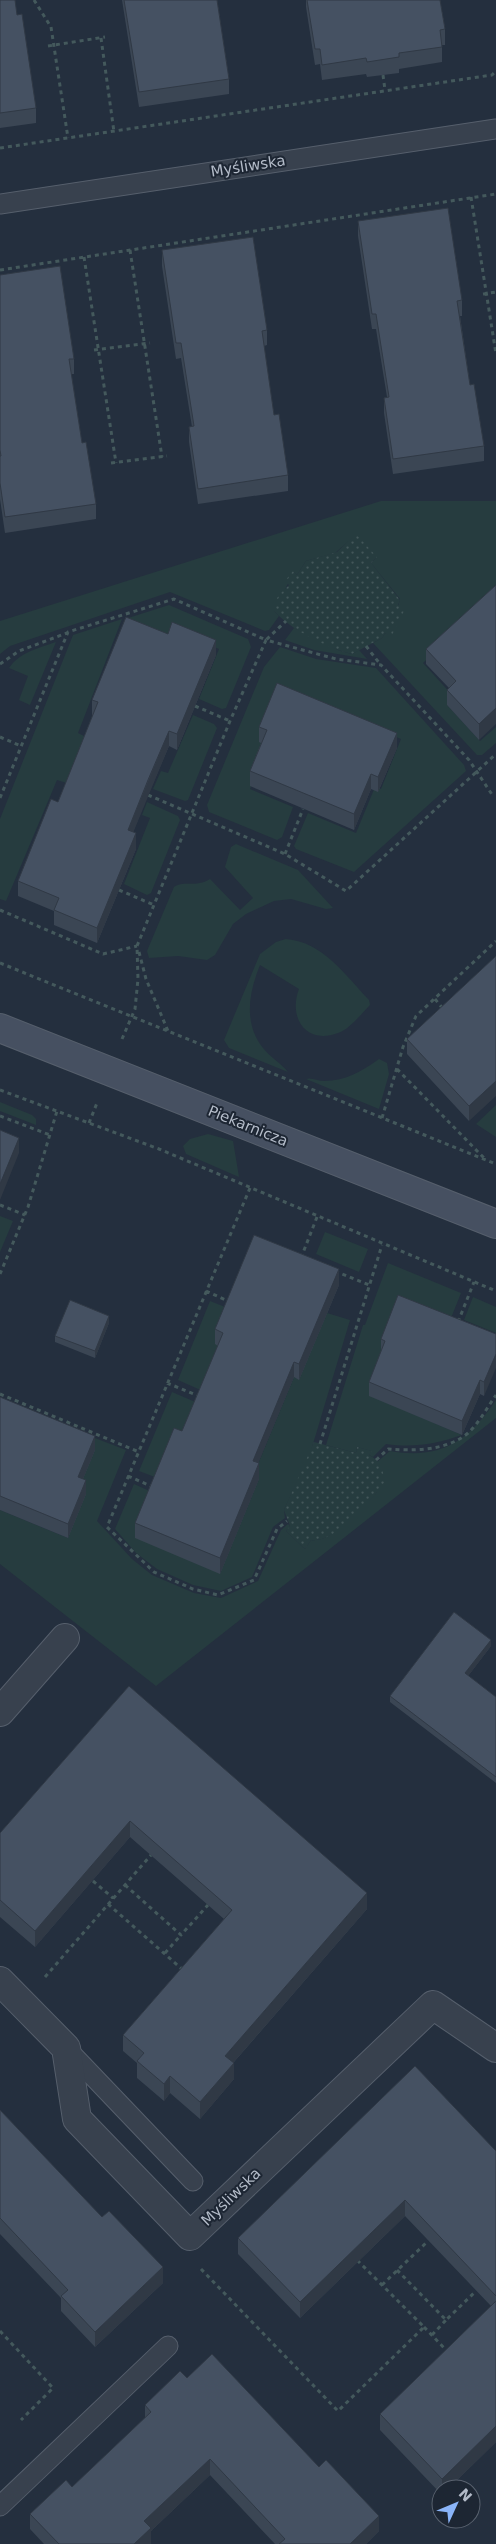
<svg xmlns="http://www.w3.org/2000/svg" width="496" height="2544" viewBox="0 0 496 2544" font-family="'DejaVu Sans',sans-serif">
	<defs>
		<pattern id="park-dots" width="8" height="8" patternUnits="userSpaceOnUse" patternTransform="scale(1.25)"><rect width="8" height="8" fill="#263c3f"/><path d="M2 2h.1M6 6h.1" fill="none" stroke="#435659" stroke-width="1.8" stroke-linecap="round"/></pattern>
	</defs>
	<rect width="100%" height="100%" fill="#242f3e"/>
	<!-- grass -->
	<path fill="#263c3f" d="M381 501H496V593L423 663 454 697 447 705 480 741 496 727V743L482 755H477L373 643 382 638 385 633 391 636 400 599 371 563 376 558 356 535 335 553 306 561 297 575 294 572 274 611 279 616 269 630 265 631 170 592 10 646 0 654V621Z
		M169 605 248 639 251 647 226 708 222 709 199 699 219 649 175 630 171 638 125 619Z
		M122 619 78 733 88 738 70 784 57 780 6 901 0 899V819L73 635Z
		M294 628 338 650 352 654 359 650 367 659 314 650 285 640Z
		M56 642 30 705 19 700 28 676 9 668C20 652 39 648 56 642Z
		M280 647 316 659 376 668 464 765 466 771 354 872 296 849 294 846 308 813 356 833 375 787 381 789 401 739 284 689 270 744 250 789 293 807 282 837 277 840 209 812 207 805 264 667Z
		M193 715 214 724 217 728 188 800 185 801 153 789 161 771 168 773Z
		M147 802 178 816 180 820 151 893 147 895 124 884 150 818 142 815Z
		M236 844 298 870 333 908 326 909 291 899 274 901 246 914 233 924 215 955 207 960 178 956 149 958 147 951 174 887C183 880 196 888 210 879L240 910 253 898 225 867 231 847Z
		M286 939C323 942 345 975 369 1000L370 1005C362 1013 349 1030 338 1033 306 1045 288 1018 299 989L260 965C249 992 243 1023 263 1048 270 1057 282 1064 288 1072L229 1048 224 1040 260 954 276 942Z
		M379 1059 387 1063 389 1074 379 1109 306 1079C311 1077 318 1081 324 1081 346 1081 362 1071 379 1059Z
		M0 1102 32 1115 36 1119V1125L0 1111Z
		M496 1105V1137L476 1124Z
		M208 1134 233 1141 239 1177 186 1154 183 1146 190 1139Z
		M0 1216 13 1221 0 1252Z
		M325 1232 368 1249 359 1272 316 1254Z
		M388 1263 461 1293 447 1328 369 1395 462 1435C436 1444 414 1448 386 1444L373 1457 369 1455 371 1451 357 1447 356 1453 326 1445 363 1325H365Z
		M473 1297 496 1307V1333L464 1320Z
		M210 1301 230 1309 223 1348 205 1392 178 1380Z
		M327 1313 350 1320 310 1454 284 1510 285 1518 273 1527 252 1577 221 1591 193 1585 157 1569 136 1553 115 1529 134 1484 154 1493 220 1573 259 1479 253 1476 294 1377 299 1379Z
		M172 1392 200 1404 160 1479 139 1471Z
		M496 1400V1418L156 1686 0 1564V1510L68 1538 56 1423 126 1450 97 1521 132 1559 152 1575 194 1593 221 1598 258 1581 281 1530 288 1524 290 1526 286 1531 305 1549 311 1540C333 1543 362 1508 377 1492V1462L390 1451C441 1460 468 1441 496 1400Z"/>
	<!-- park -->
	<path fill="url(#park-dots)" d="M356 534 377 557 371 563 400 600 398 605 405 609 391 637 385 633 382 638 352 654C325 647 293 631 274 611 274 598 280 594 289 585L285 581 293 571 297 575 306 561 337 552Z
		M314 1442 356 1453 357 1447 372 1451 369 1455C381 1461 384 1470 384 1483 370 1502 336 1543 311 1540L305 1549 286 1531 290 1526 284 1510Z"/>
	<g fill="none" stroke-linecap="round" stroke-linejoin="round">
		<!-- lane casing -->
		<g stroke="#565f6c" stroke-width="21">
			<path id="lane" d="M0 204 496 129
				M66 2048 193 2181
				M0 2506 168 2346"/>
		</g>
		<!-- street casing -->
		<g stroke="#565f6c" stroke-width="30">
			<path id="street" d="M0 1712 65 1638
				M0 1981 66 2048 77 2119 190 2236 433 2005 496 2048"/>
		</g>
		<!-- secondary casing -->
		<g stroke="#565f6c" stroke-width="30">
			<path id="secondary" d="M0 1028 496 1224"/>
		</g>
		<!-- path -->
		<path stroke="#44595c" stroke-width="3" stroke-dasharray="4 4" stroke-linecap="butt" d="M34 0 51 27 68 138
			M101 38 114 132
			M48 46 105 37
			M383 75 385 90
			M0 148 492 75 496 71
			M471 197 496 354
			M130 250 162 457
			M84 257 116 463
			M0 270 496 194
			M483 294 496 292
			M94 350 150 343
			M111 463 167 456
			M366 646 380 664
			M0 664 19 651 67 633
			M195 706 230 721
			M0 737 21 746
			M148 795 285 854 346 891 496 754
			M0 798 68 632 174 599 266 640 286 621
			M285 854 303 809
			M119 890 154 905
			M0 910 103 954 137 946
			M139 952 146 979 168 1031
			M0 963 496 1164
			M435 999 444 1010
			M122 1039 135 1009 138 979 137 946 230 721 266 640 336 659 381 665 469 760 493 796
			M397 1069 484 1158
			M0 1090 159 1149 496 1291
			M0 1116 50 1135
			M382 1118 403 1047 416 1016 496 941
			M89 1123 97 1103
			M250 1188 107 1527 154 1572 193 1589 218 1595 254 1580 277 1529 287 1521
			M0 1205 25 1215
			M301 1258 317 1217
			M335 1271 369 1285
			M0 1274 28 1207 57 1111
			M206 1291 228 1301
			M458 1322 474 1282
			M167 1383 199 1396
			M0 1394 139 1452
			M320 1444 382 1245
			M376 1460 388 1449C413 1451 447 1451 468 1433 479 1423 487 1408 496 1395
			M128 1476 153 1487
			M93 1881 113 1898
			M125 1885 181 1935 208 1905
			M108 1904 183 1970
			M165 1953 181 1935
			M45 1977 151 1855
			M201 2269 338 2411 424 2327 358 2261
			M397 2270 446 2320 476 2291
			M382 2285 428 2241
			M424 2327 448 2352
			M0 2331 53 2388 21 2420
			M432 2335 446 2320"/>
		<!-- lane -->
		<use href="#lane" stroke="#38414e" stroke-width="19"/>
		<!-- street -->
		<use href="#street" stroke="#38414e" stroke-width="28"/>
		<!-- secondary -->
		<use href="#secondary" stroke="#465061" stroke-width="28"/>
	</g>
	<!-- wall -->
	<path fill="#3b4654" d="M0 0 17 15 36 108V123L0 128Z
		M122 0H217L229 79V94L139 107Z
		M306 0H440L445 29V45H442V62L399 69V73L367 77 366 74 322 80 320 64 315 65 306 7Z
		M358 221 462 300V316H460L470 385 484 446V461L393 474 384 413V398L387 397 376 329H372L358 236Z
		M162 250 267 330V345L264 346 274 415 288 475V491L198 504 189 442V427H192L181 358 176 359 162 266Z
		M0 275 74 359V374H71L82 443 96 504V519L5 533 0 499Z
		M496 585 479 740 447 705V690L449 688 426 664V649Z
		M216 655 177 750 169 746 148 795 133 832 136 849 97 943 54 925V911L18 896V881L58 802 93 715H92V700Z
		M259 727 397 748 378 792 371 789 354 830 250 786V771L261 743 259 742Z
		M496 956 469 1121 407 1054V1039Z
		M339 1285 299 1380 294 1377 258 1463 259 1479 220 1574 135 1538V1523L182 1431 218 1346 215 1344V1329Z
		M109 1323 95 1358 55 1342V1336Z
		M496 1334 484 1396 480 1394 462 1435 369 1396V1382L381 1353V1339Z
		M0 1397 95 1450 83 1479 86 1494 68 1538 0 1510Z
		M491 1646 468 1676 496 1697V1783L390 1702V1696Z
		M129 1686 367 1909 234 2062V2079L200 2119 170 2093 164 2101 137 2078V2063L123 2051V2035L224 1919 130 1837 35 1947 0 1917V1833Z
		M0 2110 163 2283 95 2347 61 2311V2298L0 2234Z
		M496 2151V2442L448 2489H441V2494L380 2430V2414L491 2306 405 2216 300 2318 238 2254V2238Z
		M187 2378 379 2531 366 2544H275L210 2475 151 2531V2543L150 2544H44L30 2529V2514L72 2487 145 2418V2405Z"/>
	<!-- shaded-wall -->
	<path fill="#303945" d="M216 640V655L177 750V734Z
		M496 708V724L479 740V724Z
		M169 731V746L128 845V830Z
		M397 733V748L378 792V777Z
		M371 774V789L354 830V814Z
		M136 833V849L97 943V928Z
		M496 1081V1096L469 1121V1106Z
		M19 1138V1153L0 1200V1184Z
		M339 1269V1285L299 1380V1364Z
		M109 1316V1323L95 1358V1351Z
		M496 1354V1368L484 1396V1382Z
		M294 1362V1377L253 1476V1461Z
		M480 1380V1394L462 1435V1421Z
		M95 1436V1450L78 1491V1477Z
		M259 1463V1479L220 1574V1558Z
		M86 1480V1494L68 1538V1524Z
		M491 1640V1646L465 1680V1673Z
		M130 1821V1837L35 1947V1931Z
		M367 1893V1909L225 2072V2056Z
		M234 2063V2079L200 2119V2102Z
		M170 2076V2093L164 2101V2084Z
		M405 2200V2216L300 2318V2302Z
		M163 2267V2283L95 2347V2332Z
		M496 2426V2442L448 2489H442V2479Z
		M210 2459V2475L151 2531V2543L150 2544H134L144 2521Z
		M379 2516V2531L366 2544H350Z"/>
	<!-- building -->
	<path fill="#455162" stroke="#303945" d="M0 0H15L17 15 22 14 36 108 0 113Z
		M124 0H217L229 79 139 92Z
		M307 0H440L445 29 440 30 442 47 399 53V57L367 62 366 58 322 65 320 49H315Z
		M448 208 462 300 457 301 470 385 474 384 484 446 393 459 384 398 389 397 376 314H372L358 221Z
		M253 237 267 330 262 331 274 415 279 414 288 475 198 489 189 427 194 426 181 343H176L162 250Z
		M60 266 74 359H69L82 443 86 442 96 504 5 517 0 483V456H1L0 450V275Z
		M496 585V708L479 724 447 690 456 681 426 649Z
		M126 617 168 634 172 622 216 640 177 734 169 731 148 780 128 830 136 833 97 928 54 910 59 898 18 881 51 799 58 802 98 702 92 700Z
		M277 683 397 733 378 777 371 774 354 814 250 771 267 730 259 727Z
		M496 956V1081L469 1106 407 1039Z
		M0 1130 19 1138 0 1184Z
		M254 1235 339 1269 299 1364 294 1362 253 1461 259 1463 220 1558 135 1523 174 1428 182 1431 223 1333 215 1329Z
		M398 1295 496 1334V1354L484 1382 480 1380 462 1421 369 1382 385 1341 381 1339Z
		M70 1300 109 1316 95 1351 55 1336Z
		M0 1397 95 1436 78 1477 86 1480 68 1524 0 1496Z
		M454 1612 491 1640 465 1673 496 1697V1777L390 1696Z
		M129 1686 367 1893 225 2056 234 2063 200 2102 170 2076 164 2084 137 2061 144 2053 123 2035 232 1910 130 1821 35 1931 0 1900V1833Z
		M415 2066 496 2151V2296L405 2200 300 2302 238 2238Z
		M0 2110 102 2217 109 2211 163 2267 95 2332 61 2296 68 2290 0 2218Z
		M496 2301V2426L442 2479 380 2414Z
		M212 2354 319 2467 326 2460 379 2516 350 2544H279L285 2539 210 2459 144 2521 151 2528 134 2544H59L30 2514 66 2480 72 2487 151 2412 145 2405 180 2371 187 2378Z"/>
	<g text-anchor="middle" dominant-baseline="central" stroke-width="4" stroke-linejoin="round" paint-order="stroke">
		<!-- street labels -->
		<g font-size="15" fill="#b4bcc9" stroke="#1d2633">
			<text transform="translate(248 166) rotate(-9)">Myśliwska</text>
			<text transform="translate(248 1126) rotate(22)">Piekarnicza</text>
			<text transform="translate(231 2197) rotate(-44)">Myśliwska</text>
		</g>
	</g>
	<!-- north arrow -->
	<g transform="translate(456 2504) rotate(46)"><circle r="24" fill="#1d2633" stroke="#59626f"/>
	<path d="M0-4L9 19L0 12L-9 19Z" fill="#8ab4f8"/>
	<text y="-8" font-size="14" font-weight="bold" text-anchor="middle" fill="#b4bcc9">N</text>
	</g>
</svg>
